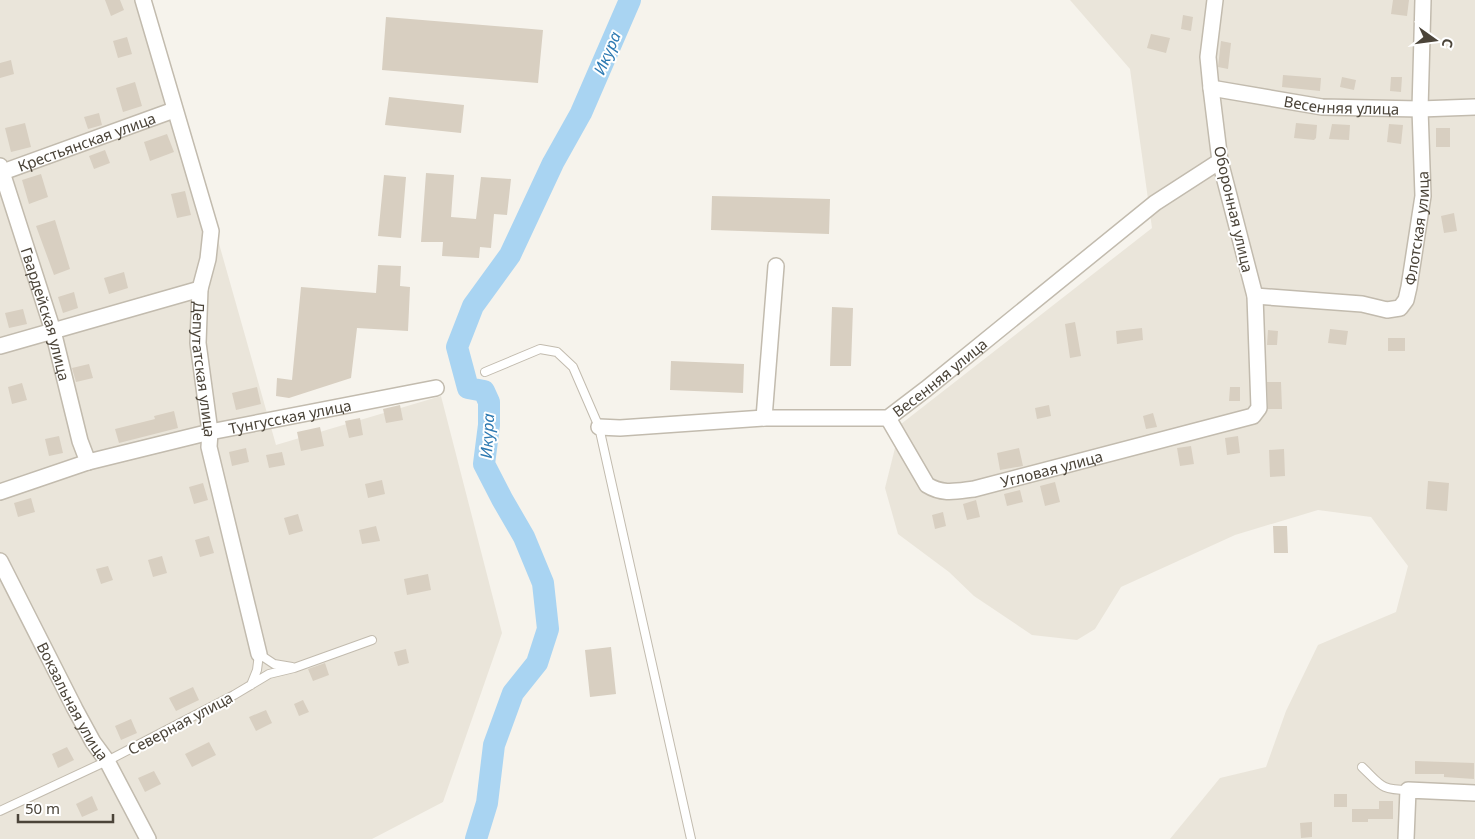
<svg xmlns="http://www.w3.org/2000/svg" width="1475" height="839" viewBox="0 0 1475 839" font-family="'Noto Sans',sans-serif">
	<rect width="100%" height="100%" fill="#f6f3ec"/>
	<!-- residential -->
	<path fill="#eae5da" d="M0 0H150L276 445 441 396 502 633 443 802 372 839H0Z
		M1070 0H1475V839H1170L1220 778 1266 767 1286 711 1318 645 1396 612 1408 566 1371 517 1318 510 1235 535 1121 587 1095 629 1077 640 1032 635 974 596 949 572 898 534 885 488 901 424 1152 228 1130 69Z"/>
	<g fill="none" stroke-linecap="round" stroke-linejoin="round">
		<!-- river -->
		<path stroke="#a9d4f2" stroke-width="22" d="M476 839 487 803 494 745 513 693 537 663 548 629 543 583 524 537 502 499 484 464 489 425V402L484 391 468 388 457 347 473 306 510 255 553 163 581 113 630 0"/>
	</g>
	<!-- building -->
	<path fill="#d8cfc1" d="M105 0H120L124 10 111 16Z
		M1393 0H1409L1407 16 1391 14Z
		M1183 15 1193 17 1191 31 1181 29Z
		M386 17 543 30 538 83 382 70Z
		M1151 34 1170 38 1166 53 1147 48Z
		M127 37 132 54 118 58 113 41Z
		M1221 41 1231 43 1228 69 1218 67Z
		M11 60 14 74 0 78V63Z
		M1283 75 1321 78 1320 91 1282 87Z
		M1342 77 1356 80 1354 90 1340 87Z
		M1391 77H1402L1401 92 1390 91Z
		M135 82 142 106 123 112 116 88Z
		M389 97 464 105 461 133 385 125Z
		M99 113 102 125 88 129 84 117Z
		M25 123 31 147 11 152 5 128Z
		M1296 123 1317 125 1316 138 1314 140 1294 138Z
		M1332 124 1350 125 1349 140 1329 139Z
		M1389 124 1403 125 1401 144 1387 142Z
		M1436 128H1450V147H1436Z
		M167 134 174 152 150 161 144 142Z
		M105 150 110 163 94 169 89 156Z
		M426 173 454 175 451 217 476 219 481 177 511 179 507 215 494 214 491 248 480 247 479 258 442 256 443 242H421Z
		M41 174 48 197 29 204 22 180Z
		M384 175 406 177 401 238 378 236Z
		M185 191 191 215 177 218 171 194Z
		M712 196 830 199 829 234 711 230Z
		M1454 213 1457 231 1444 233 1441 216Z
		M55 220 70 269 54 275 36 226Z
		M378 265 401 266 400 286 410 287 408 331 357 328 351 378 289 398 276 396 277 378 292 380 301 287 376 293Z
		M124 272 128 288 109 294 104 278Z
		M74 292 78 308 63 313 58 297Z
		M832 307 853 308 851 366H830Z
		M23 309 27 324 9 328 5 313Z
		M1075 322 1081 356 1070 358 1065 324Z
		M1142 328 1143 340 1117 344 1116 331Z
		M1330 329 1348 331 1346 345 1328 343Z
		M1268 330 1278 331 1277 345H1267Z
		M1388 338H1405V351H1388Z
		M671 361 744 364 743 393 670 390Z
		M89 364 93 378 76 382 72 368Z
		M1267 382H1281L1282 409H1268Z
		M22 383 27 400 12 404 8 387Z
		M257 387 261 404 236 410 232 393Z
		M1230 387H1240V401H1229Z
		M400 405 403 420 386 423 383 409Z
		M1049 405 1051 416 1037 419 1035 408Z
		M174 411 178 428 119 443 115 429 155 419 154 416Z
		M1153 413 1157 427 1146 429 1143 416Z
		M360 418 363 435 349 438 345 421Z
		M320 427 324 446 301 451 297 432Z
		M59 436 63 453 49 456 45 439Z
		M1238 436 1240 453 1227 455 1225 438Z
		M1191 446 1194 464 1180 466 1177 448Z
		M246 448 249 462 232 466 229 452Z
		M1019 448 1023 466 1000 470 997 453Z
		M1284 449 1285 476 1270 477 1269 450Z
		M282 452 285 465 269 468 266 455Z
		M382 480 385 494 368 498 365 484Z
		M1428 481 1449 483 1447 511 1426 509Z
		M1055 482 1060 502 1045 506 1040 486Z
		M203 483 208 500 194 504 189 487Z
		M1020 490 1023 502 1007 506 1004 494Z
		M31 498 35 512 18 517 14 503Z
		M976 500 980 517 967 520 963 504Z
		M943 512 946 526 935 529 932 515Z
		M298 514 303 531 289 535 284 518Z
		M376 526 380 541 362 544 359 530Z
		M1273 526H1287L1288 553H1274Z
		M209 536 214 553 200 557 195 540Z
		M162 556 167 573 153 577 148 560Z
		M108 566 113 580 101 584 96 569Z
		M428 574 431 590 407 595 404 579Z
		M611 647 616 694 590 697 585 650Z
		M406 649 409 663 398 666 394 652Z
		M325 663 329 675 313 681 308 669Z
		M193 687 199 700 176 711 169 698Z
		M303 700 309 712 299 716 294 704Z
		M266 710 272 723 256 731 249 717Z
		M131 719 137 733 121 740 115 726Z
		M209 742 216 755 192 767 185 754Z
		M67 747 74 760 58 768 52 754Z
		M1415 761 1474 763V779L1444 777V774H1415Z
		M154 771 161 784 145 792 138 778Z
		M1334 794H1347V807H1334Z
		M92 796 98 810 82 817 76 804Z
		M1379 801H1393V819H1368V822H1352V809H1379Z
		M1312 822V837L1301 838 1300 823Z"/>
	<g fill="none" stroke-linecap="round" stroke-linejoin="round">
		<!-- lane casing -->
		<g stroke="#c2bbae" stroke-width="10">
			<path id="lane" d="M485 372 540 349 557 352 573 367 599 427 691 839
				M251 685 257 670 259 654 274 664 292 667
				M1362 767C1381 785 1380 790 1408 790
				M0 811 107 761 234 695 269 674 294 668 372 640"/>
		</g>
		<!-- street casing -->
		<g stroke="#c2bbae" stroke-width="18">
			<g id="street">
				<path id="s1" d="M143 0 211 231 208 259 200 289 198 343 210 432 209 447 259 654"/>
				<path id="s2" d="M1211 88 1322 107 1420 109 1475 107"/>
				<path id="s3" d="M0 166 53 331 80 441 88 462"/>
				<path id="s4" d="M0 173 174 110"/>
				<path id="s5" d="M1255 296 1362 304 1387 310 1400 308 1406 300 1409 287 1423 196 1420 109 1423 0"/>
				<path d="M0 346 200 289"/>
				<path d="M764 418 776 266"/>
				<path id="s6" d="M888 418 927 485C943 495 957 491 974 489L1253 416 1259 408 1255 296 1220 161 1211 88 1208 57 1215 0"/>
				<path id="s7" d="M599 427 620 428 764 418H888L926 389 1155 203 1220 161"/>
				<path id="s8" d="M0 492 88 462 210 432 436 388"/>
				<path id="s9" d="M0 561 75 709 93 742 107 761 148 839"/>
				<path d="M1406 839 1408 790 1475 793"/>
			</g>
		</g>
		<!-- lane -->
		<use href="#lane" stroke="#fff" stroke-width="8"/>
		<!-- street -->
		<use href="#street" stroke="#fff" stroke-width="15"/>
	</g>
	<g text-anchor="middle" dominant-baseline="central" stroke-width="4" stroke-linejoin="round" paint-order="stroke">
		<!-- street labels -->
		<g font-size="15" fill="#4b4439" stroke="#fff">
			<text stroke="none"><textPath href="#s2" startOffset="132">Весенняя улица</textPath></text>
			<text stroke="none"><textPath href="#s4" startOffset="92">Крестьянская улица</textPath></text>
			<text transform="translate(1234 209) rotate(77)">Оборонная улица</text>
			<text stroke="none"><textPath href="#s5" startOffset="229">Флотская улица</textPath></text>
			<text stroke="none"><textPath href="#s3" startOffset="155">Гвардейская улица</textPath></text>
			<text stroke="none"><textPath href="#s1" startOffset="381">Депутатская улица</textPath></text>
			<text stroke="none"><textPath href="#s7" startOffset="355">Весенняя улица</textPath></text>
			<text stroke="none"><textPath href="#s8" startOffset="300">Тунгусская улица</textPath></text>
			<text stroke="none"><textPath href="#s6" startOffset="206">Угловая улица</textPath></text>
			<text stroke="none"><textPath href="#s9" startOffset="158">Вокзальная улица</textPath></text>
			<text transform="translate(180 723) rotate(-28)">Северная улица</text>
		</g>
		<!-- water labels -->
		<g font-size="16" font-style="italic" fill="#2e7ab2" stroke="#fff">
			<text transform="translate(607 53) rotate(-67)">Икура</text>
			<text transform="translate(487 436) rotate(-87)">Икура</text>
		</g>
	</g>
	<!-- north arrow -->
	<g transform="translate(1435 40) rotate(104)" stroke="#ffffff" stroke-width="4" paint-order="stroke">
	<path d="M0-4L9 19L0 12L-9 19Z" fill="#4b4439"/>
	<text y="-8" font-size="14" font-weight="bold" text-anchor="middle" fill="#4b4439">С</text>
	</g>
	<!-- scale -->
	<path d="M18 814v8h95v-8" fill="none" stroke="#4b4439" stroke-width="2.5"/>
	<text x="25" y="814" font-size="15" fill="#4b4439" stroke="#ffffff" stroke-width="4" paint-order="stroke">50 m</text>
</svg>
